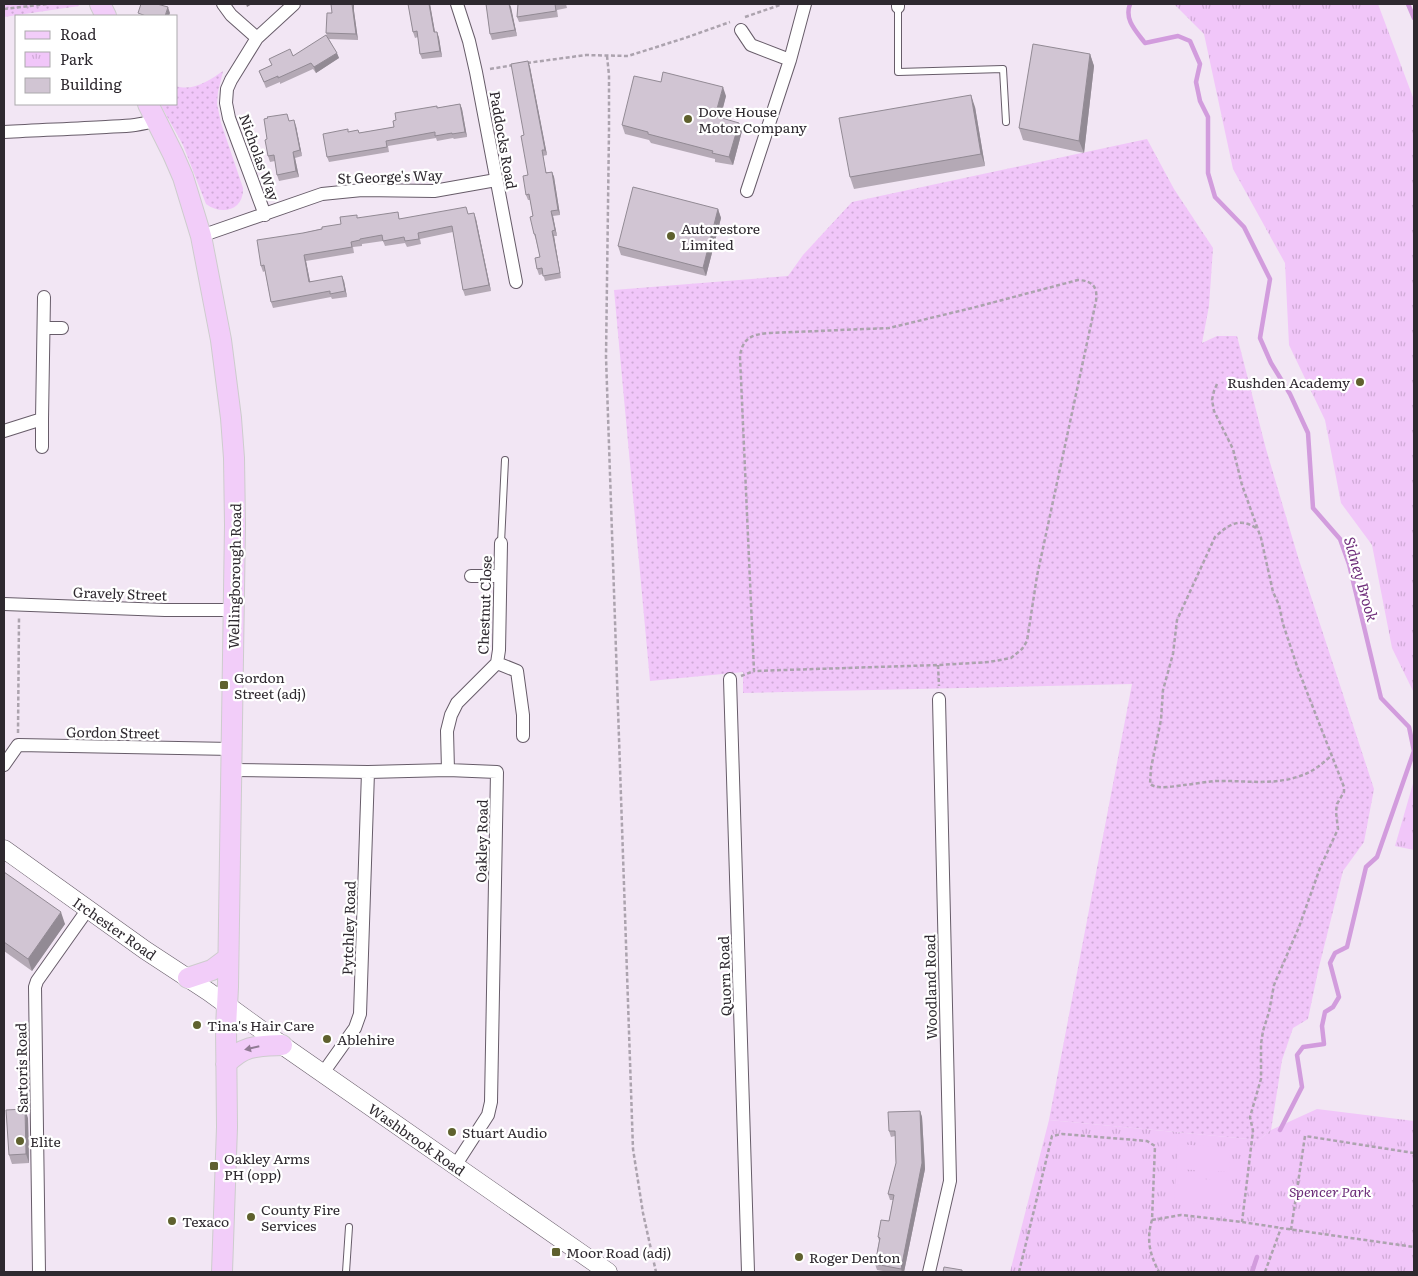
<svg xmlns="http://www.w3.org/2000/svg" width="1418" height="1276" viewBox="0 0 1418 1276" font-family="Literata,serif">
	<defs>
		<pattern id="grass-dots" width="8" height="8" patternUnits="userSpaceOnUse" patternTransform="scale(1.25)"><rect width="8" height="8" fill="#f1c6f9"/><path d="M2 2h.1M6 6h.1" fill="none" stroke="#cfaad6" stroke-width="1.8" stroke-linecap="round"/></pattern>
		<pattern id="park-tufts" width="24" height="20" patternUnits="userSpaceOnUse" patternTransform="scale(1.25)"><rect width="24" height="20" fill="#f1c6f9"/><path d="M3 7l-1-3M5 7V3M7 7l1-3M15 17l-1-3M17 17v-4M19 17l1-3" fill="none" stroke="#cfaad6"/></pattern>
	</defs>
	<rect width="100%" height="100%" fill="#f2e6f4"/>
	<!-- grass -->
	<path fill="url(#grass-dots)" d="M4 4H78L79 6 4 17Z
		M223 71 218 92 217 104 221 123 243 188C244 210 222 216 206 204L183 145 160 104H176V86C193 92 210 80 223 71Z
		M1147 139 1174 189 1213 248 1209 306 1202 343 1217 336H1237L1266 449 1298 557 1374 789 1364 842 1343 871 1318 971 1308 1019 1293 1028 1282 1060 1271 1130 1259 1140 1049 1120 1132 684 743 693V672L650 681 614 290 788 276 803 255 852 202Z"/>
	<!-- park -->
	<path fill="url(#park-tufts)" d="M1174 4H1378L1414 100V693L1392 648 1372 545 1341 503 1325 420 1289 345 1285 263 1233 169 1204 34Z
		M1414 780V850L1395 846Z
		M1317 1109 1414 1121V1272H1010L1049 1120 1259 1140 1271 1130Z"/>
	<!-- pitch -->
	<path fill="#f1c6f9" d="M1178 1144 1230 1148 1229 1172 1176 1169Z
		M1176 1177 1229 1181 1227 1205 1174 1202Z"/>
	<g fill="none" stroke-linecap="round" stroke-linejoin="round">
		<!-- stream -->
		<path stroke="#d29cdd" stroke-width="4.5" d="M1130 4C1124 20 1136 31 1145 43L1178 36 1190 41 1200 64 1196 82 1200 101 1208 117V173L1215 197 1244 227 1270 279 1260 338 1271 363 1290 394 1308 433 1313 508 1340 539 1349 564 1381 698 1409 727 1414 751 1377 857 1366 867 1347 947 1335 953 1330 963 1339 997 1333 1007 1325 1012 1322 1026 1324 1044 1303 1047 1297 1055 1302 1087 1280 1130
			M1408 4 1414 18
			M1252 1272 1257 1257"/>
		<!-- service casing -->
		<g stroke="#675c69" stroke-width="8">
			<path id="service" d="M898 7V72L1003 69 1006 122
				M501 543 505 460
				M346 1272 349 1227"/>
		</g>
		<!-- minor casing -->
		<g stroke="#675c69" stroke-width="14">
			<path id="minor" d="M223 4 231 15 257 38
				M457 4 469 41 476 72 516 282
				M898 7V4
				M741 30 751 45 790 60
				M4 132C38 130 72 129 106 127 123 126 140 126 156 120
				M747 191 790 60 805 4
				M265 215 229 118 226 103 227 89 231 80 257 38 294 4
				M201 236 322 194 362 190 434 191 496 180
				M44 328H62
				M4 431 42 419 44 297
				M42 447V419
				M471 576H500
				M4 604 165 610H234
				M497 663 517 671 523 715V736
				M730 679 748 1272
				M4 765 18 745 232 749
				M232 770 368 772 448 770 497 772 491 1102 488 1115 455 1166
				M448 770 447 731 451 715 457 703 497 663 499 650 501 543
				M323 1073 355 1028 360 1014 368 772
				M39 1272 35 987 37 981 88 909
				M929 1272 950 1181 939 699"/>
		</g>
		<!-- secondary casing -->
		<g stroke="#675c69" stroke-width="19">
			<path id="secondary" d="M4 849 145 950 209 992 282 1045 608 1272"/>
		</g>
		<!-- primary casing -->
		<g stroke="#cdcccd" stroke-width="22">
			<path id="primary" d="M100 4 106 16
				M148 104 173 154 183 177 201 236 221 340 231 418 234 458 235 525 228 987 226 1027 227 1127 222 1272
				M188 978 212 970 228 958
				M226 1064C244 1045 257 1046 282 1045"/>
		</g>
		<!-- path -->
		<path stroke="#aca3ae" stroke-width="2.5" stroke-dasharray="4 2.5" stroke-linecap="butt" d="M4 9 47 4
			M745 17 780 5V4
			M607 56 609 75V130L606 357 633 1149 643 1213 656 1272
			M527 63 586 55 628 56 685 38 730 22
			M490 69 514 65
			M1217 384 1214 391 1212 400 1214 411 1233 449 1242 485 1261 538 1273 592 1279 605 1283 624 1298 669 1344 787V792L1337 804 1336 812 1338 829 1320 868 1299 927 1274 985 1269 1012 1263 1031 1261 1044V1079L1250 1117 1253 1131 1242 1222
			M1256 528C1239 517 1228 525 1215 537L1177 620 1173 654 1163 690 1161 720 1151 768 1150 784C1158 790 1175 786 1184 785 1194 784 1205 782 1215 781 1244 780 1272 786 1300 776 1313 772 1322 764 1332 755
			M938 665 939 686
			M741 676 754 671 740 357C742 338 752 334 770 333L889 328 972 308 1078 280C1092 281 1098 286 1096 301L1037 576 1027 641 1022 649 1011 658 989 662 938 665 754 671
			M18 733 19 618
			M1152 1220 1181 1215 1242 1222 1281 1228
			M1291 1230 1305 1136 1414 1153
			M1019 1272 1052 1136 1062 1134 1147 1141 1155 1146 1152 1220C1146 1240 1150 1255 1159 1272
			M1265 1272 1281 1228 1414 1247"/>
		<!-- service -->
		<use href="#service" stroke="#fff" stroke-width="6"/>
		<!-- minor -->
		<use href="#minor" stroke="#fff" stroke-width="12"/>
		<!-- secondary -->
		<use href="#secondary" stroke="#fff" stroke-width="18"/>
		<!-- primary -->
		<use href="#primary" stroke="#f2cdf9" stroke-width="20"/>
	</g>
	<!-- wall -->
	<path fill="#b4a9b5" d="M408 4H430L435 32H437L439 38 442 57 422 59 420 54 418 37 415 38 413 32Z
		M486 4H510L517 36 492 40 490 34Z
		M518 4H566L567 8 557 10 558 17 519 22 517 17Z
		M354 11 358 40 329 39 339 58 316 73 313 69 280 84V82L266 88 259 71 272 65 269 59 293 56 328 39 326 33 332 13Z
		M1090 54 1094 66 1084 153 1023 140 1019 128Z
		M528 61 530 67 547 155 543 156 546 172H552L554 177 560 215 553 216 557 236H554L561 278 545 281 543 274 539 275 537 269 540 257 536 240 534 234 533 216 530 200H528L526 195 528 175 524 135Z
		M726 96 720 117 742 131 733 165 715 162V159L651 143 649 140 625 134 622 125Z
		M460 104 462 109 467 137 454 139 453 138 437 141 436 138 388 146 389 152 329 162 327 157 349 132 358 130 359 133 394 127 437 108Z
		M975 107 985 166 854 189 850 177Z
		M289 121 296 126 302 156 295 158 299 177 279 181 277 175 275 161 270 162 268 156 267 139Z
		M718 209 721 218 706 276 621 255 618 246Z
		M469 214 476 219 491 291 465 296 463 290 453 232 420 239 421 244 407 247 405 243 385 246 383 241 362 244V246L353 247 354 253 306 261 310 281H344L347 297 332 299 331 297 273 308 271 302 265 271 263 272 261 266 303 233 341 224 358 218 400 219Z
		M4 872 65 924 32 971 4 951Z
		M920 1111 922 1117 925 1169 904 1272H889L877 1270 875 1264 879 1241 878 1237 889 1221 893 1200H890L888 1194 896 1163 895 1136 891 1137 889 1131Z
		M28 1118 29 1163 12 1164 9 1155Z"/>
	<!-- shaded-wall -->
	<path fill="#928a94" d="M246 4H252L247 7Z
		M352 4H354V11L358 40 356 34Z
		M429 4H430L436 38 434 32Z
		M509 4 511 7 517 36 515 30Z
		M168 7 170 13 169 16H165Z
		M437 32 439 38 442 57 440 51Z
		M337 53 339 58 316 73 314 67Z
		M1090 54 1094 66 1084 153 1079 141Z
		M528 61 530 67 547 155 545 150Z
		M723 87 726 96 719 124 715 116Z
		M971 95 975 107 985 166 981 154Z
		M460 104 462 109 467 137 465 132Z
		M294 120 296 126 302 156 300 150Z
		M739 123 742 131 733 165 729 157Z
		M293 152 295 158 299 177 296 171Z
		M552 172 554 177 560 215 558 210Z
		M718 209 721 218 706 276 703 268Z
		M551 211 553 216 557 236 555 230Z
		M474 213 476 219 491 291 489 285Z
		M552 231 554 236 561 278 560 273Z
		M304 255 306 261 311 287 309 282Z
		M342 276 344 281 347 297 345 291Z
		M61 912 65 924 32 971 28 959Z
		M25 1109 28 1118 29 1163 26 1154Z
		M920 1111 922 1117 925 1169 904 1272H902L901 1269Z"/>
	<!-- building -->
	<path fill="#d1c5d3" stroke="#928a94" d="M141 4H157L168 7 165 16H146L138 13Z
		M331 4H352L356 34 326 33 327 13H332Z
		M408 4H429L434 32H437L440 51 420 54 417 31 413 32Z
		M486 4H509L515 30 490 34Z
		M518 4H555L556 11 517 17Z
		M326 35 337 53 314 67 311 63 278 78V76L264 82 259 71 272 65 269 59 290 49 293 56Z
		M1033 44 1090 54 1079 141 1019 128Z
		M528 61 545 150H542L546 173 552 172 558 210 551 211 555 230 552 231 560 273 543 276 542 268 537 269 535 258 540 257 535 234H534L530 217 533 216 529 194 526 195 523 176 528 175 521 136 524 135 511 64Z
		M663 72 723 87 715 116 739 123 729 157 712 153 713 151 648 134V132L622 125 634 76 661 82Z
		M971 95 981 154 850 177 839 118Z
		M460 104 465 132 452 134V133L435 136V132L386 141 387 147 327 157 323 134 348 129V132L358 130 359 133 394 127 393 121 396 120 395 113 437 106V108Z
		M287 114 289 121 294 120 300 150 293 152 296 171 277 175 274 155 268 156 265 140 267 139 264 119 268 118 267 117Z
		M633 187 718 209 703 268 618 246Z
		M466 207 468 214 474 213 489 285 463 290 452 226 418 233 419 239 405 241 404 237 383 241 382 235 360 239V240L351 242 352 247 304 255 309 282 342 276 345 291 330 294V291L271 302 264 265 261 266 257 240 303 233 322 229V227L341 224 340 217 357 215V218L398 212 399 219Z
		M4 872 61 912 28 959 4 942Z
		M25 1109 26 1154 9 1155 6 1110Z
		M920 1111 922 1163 901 1269 875 1264 880 1238 878 1237 881 1220 889 1221 894 1195 888 1194 896 1163 895 1131H889L888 1112Z
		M944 1267 962 1270V1272H943Z"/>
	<!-- one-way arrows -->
	<defs><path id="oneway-solid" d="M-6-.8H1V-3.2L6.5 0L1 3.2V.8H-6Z" transform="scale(1.25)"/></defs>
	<use fill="#907b94" href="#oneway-solid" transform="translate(252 1048) rotate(167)"/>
	<!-- markers -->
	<g fill="#5f612e" stroke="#fff" stroke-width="2">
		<circle cx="688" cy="119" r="5"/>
		<circle cx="671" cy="236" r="5"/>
		<circle cx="1360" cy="382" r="5"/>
		<rect x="219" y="680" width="10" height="10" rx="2.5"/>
		<circle cx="197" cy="1025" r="5"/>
		<circle cx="327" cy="1039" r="5"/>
		<circle cx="452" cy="1132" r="5"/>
		<circle cx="20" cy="1141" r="5"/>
		<rect x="209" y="1161" width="10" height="10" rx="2.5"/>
		<circle cx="251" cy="1217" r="5"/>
		<circle cx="172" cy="1221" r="5"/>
		<rect x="551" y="1247" width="10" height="10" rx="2.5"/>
		<circle cx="799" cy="1257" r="5"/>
	</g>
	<g text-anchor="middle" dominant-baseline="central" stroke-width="4.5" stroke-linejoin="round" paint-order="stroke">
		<!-- poi labels -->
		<g font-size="14" fill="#2e292f" stroke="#fff" text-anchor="start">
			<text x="698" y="111">Dove House<tspan x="698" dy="16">Motor Company</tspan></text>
			<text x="681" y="228">Autorestore<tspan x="681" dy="16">Limited</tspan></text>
			<text x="1350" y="382" text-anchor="end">Rushden Academy</text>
			<text x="234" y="677">Gordon<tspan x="234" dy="16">Street (adj)</tspan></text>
			<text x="207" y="1025">Tina's Hair Care</text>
			<text x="337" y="1039">Ablehire</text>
			<text x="462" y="1132">Stuart Audio</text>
			<text x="30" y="1141">Elite</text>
			<text x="224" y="1158">Oakley Arms<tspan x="224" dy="16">PH (opp)</tspan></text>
			<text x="261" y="1209">County Fire<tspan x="261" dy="16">Services</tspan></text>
			<text x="182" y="1221">Texaco</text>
			<text x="566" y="1252">Moor Road (adj)</text>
			<text x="809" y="1257">Roger Denton</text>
		</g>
		<!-- street labels -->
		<g font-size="14" fill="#2e292f" stroke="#fff">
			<text transform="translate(504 140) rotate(80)">Paddocks Road</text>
			<text transform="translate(260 157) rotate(70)">Nicholas Way</text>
			<text transform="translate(390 176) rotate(-2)">St George's Way</text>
			<text transform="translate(234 576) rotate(-89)">Wellingborough Road</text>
			<text transform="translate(120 593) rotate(2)">Gravely Street</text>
			<text transform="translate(484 605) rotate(-88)">Chestnut Close</text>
			<text transform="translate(113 732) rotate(1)">Gordon Street</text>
			<text transform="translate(481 841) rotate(-89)">Oakley Road</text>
			<text transform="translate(115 928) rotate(35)">Irchester Road</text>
			<text transform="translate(348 928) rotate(-88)">Pytchley Road</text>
			<text transform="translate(724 976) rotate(-92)">Quorn Road</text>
			<text transform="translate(930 987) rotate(-91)">Woodland Road</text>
			<text transform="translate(21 1068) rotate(-91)">Sartoris Road</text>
			<text transform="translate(417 1139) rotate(35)">Washbrook Road</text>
		</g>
		<!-- park labels -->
		<g font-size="14" font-style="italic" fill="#6c2c79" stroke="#fff">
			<text x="1330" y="1191">Spencer Park</text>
		</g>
		<!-- water labels -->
		<g font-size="15" font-style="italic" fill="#6f2e7b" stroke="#fff">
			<text transform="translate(1362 579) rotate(74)">Sidney Brook</text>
		</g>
	</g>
	<!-- border -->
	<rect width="1418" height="1276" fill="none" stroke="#2e292f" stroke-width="10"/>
	<!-- legend -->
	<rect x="15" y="15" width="162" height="90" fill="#ffffff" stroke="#aba9ac"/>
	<rect x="25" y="31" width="25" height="8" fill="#f2cdf9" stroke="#aba9ac"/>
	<text x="60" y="40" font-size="15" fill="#2e292f">Road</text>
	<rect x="25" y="52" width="25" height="15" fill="url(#park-tufts)" stroke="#aba9ac"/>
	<text x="60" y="65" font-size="15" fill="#2e292f">Park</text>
	<rect x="25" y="78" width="25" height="15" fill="#d1c5d3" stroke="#aba9ac"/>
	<text x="60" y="90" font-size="15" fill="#2e292f">Building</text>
</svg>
